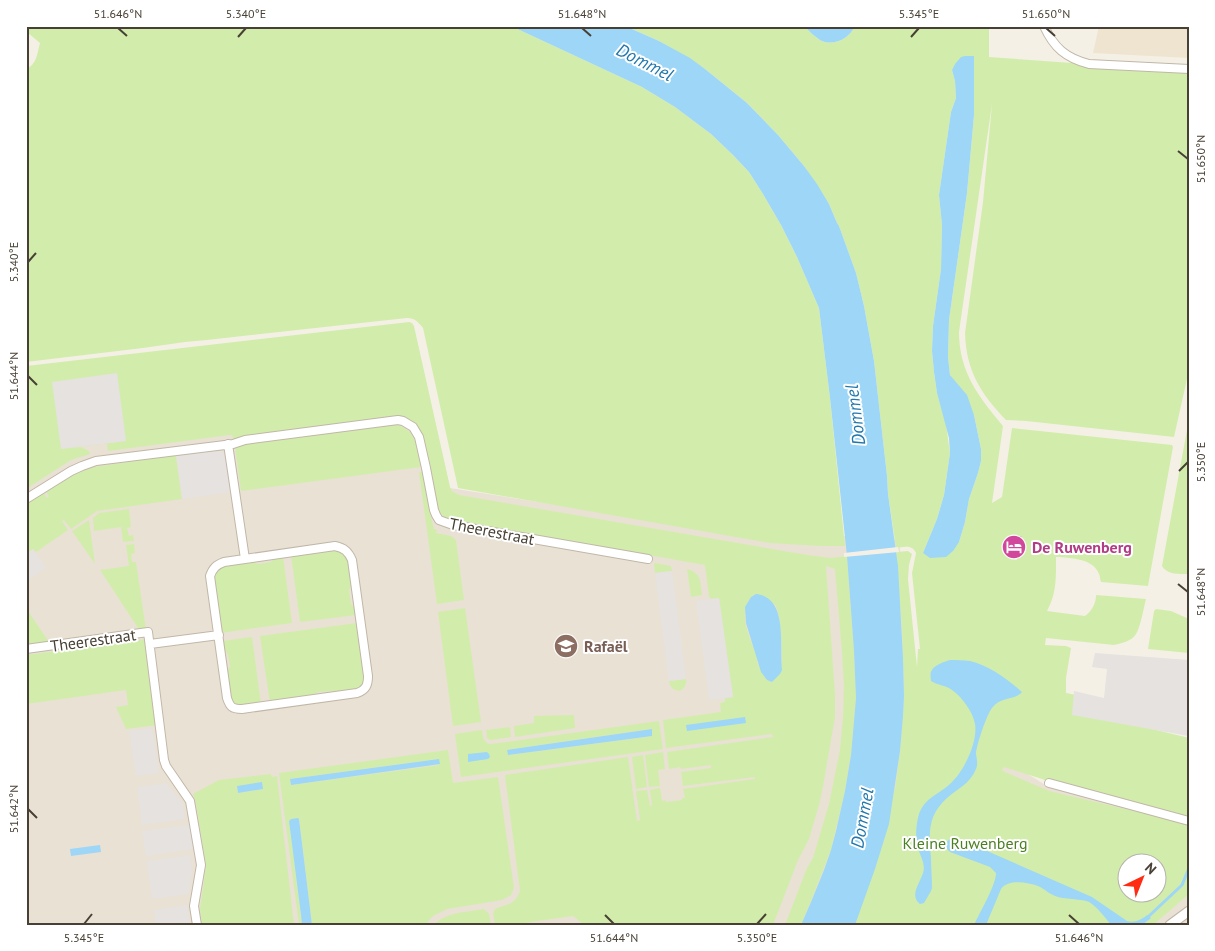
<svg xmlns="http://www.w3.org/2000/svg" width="1215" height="951" viewBox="0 0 1215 951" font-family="'PT Sans',sans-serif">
	<rect width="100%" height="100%" fill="#f5f0e6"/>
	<!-- residential -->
	<path fill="#e9e1d4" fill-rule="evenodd" d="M413 325 450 488 755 536H849L899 540 914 683 979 744 1047 786 1189 810V925H26V373ZM1128 864H1158V894H1128Z"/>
	<!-- education -->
	<path fill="#efe4cf" d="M1099 26H1189V58L1093 53Z"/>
	<!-- green -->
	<path fill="#d2edab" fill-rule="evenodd" d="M27 26H511L642 87 675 107 711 134 733 155 749 172 763 194 781 225 797 257 819 308 830 398 845 546H820L770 543 458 488 423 328C418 322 415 318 407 318L207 340 185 342 143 348 26 362V69C37 64 37 54 40 43L28 33Z
		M625 26H804C809 31 814 36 820 40 833 47 849 39 855 26H989V57L1072 63 1089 67 1189 72V370L1174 437 1026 421 1006 420C981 394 966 371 965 333L983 202 992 104 959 332C959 372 979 397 1003 426L992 503 1002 497 1012 428 1172 445 1173 447 1148 586 1101 582C1100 579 1100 576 1099 574 1093 558 1070 558 1056 557 1056 576 1057 593 1047 611L1085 616C1092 611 1096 603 1096 595L1146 599C1144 607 1140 629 1136 634 1132 641 1122 643 1114 645L1046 638 1045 645 1066 646 1071 648 1066 678V693L1136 706 1132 724 1189 738V819L1063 788 1042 779 1004 767 1002 770 1005 772 1049 791 1189 824V894L1153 925H854L895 788 900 751 904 696 902 630 896 552 908 551 912 554 909 565 908 579 917 667 918 649H920L912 573 916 553C912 544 904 547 896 548L888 494 887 476 874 361 864 306 856 273 839 226 837 223 829 204 804 166 778 135 747 103 705 69 690 59 659 41ZM965 56 974 57V115L967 193 949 320 948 357 950 375 974 415 981 449V461L978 473 969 499 965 522 959 542 923 553 937 519 944 495 950 453 946 424 937 393 934 372 932 351 933 326 941 269 942 225 939 195 951 112 956 98 955 81 952 70ZM1128 864H1158V894H1128Z
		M409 322 412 323 414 326 450 487 452 491 459 495 807 555 831 558 847 556 854 651 856 698 851 755 845 791 831 850 811 901 801 925H785L807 868 813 858 829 804 840 750 843 717 844 687 842 652 835 569 826 566 835 695V717L823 786 819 805 809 839 798 860 773 925H584L573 916 510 925H495L493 913 495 909C507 904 514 906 520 891L505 775 628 757 637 821 640 820 636 791 647 790 650 806 652 805 650 790 660 788 662 801 665 800 666 802 682 800V798H685L683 789 755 779V777L683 786 681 772 711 768V765L681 769 680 767 669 769 667 752 773 737 772 734 666 748 663 720 721 712 720 703 725 702V698L733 697 719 598 711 599 709 596 705 565 447 519 438 511 422 436 395 417 242 437 234 440 232 435H230L108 451 107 443 126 441 61 449 81 447 89 451 90 454 71 460 26 489V366ZM753 595C760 598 770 600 775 605 781 614 783 654 781 665 780 671 777 678 772 682L767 680 757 662V657C750 637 736 613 753 595Z
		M1189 419V574C1179 574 1167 575 1162 566Z
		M394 424C417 429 418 448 421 467L241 491 235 447 243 444Z
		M176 455 182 499 97 511 71 529 64 520 62 521 68 530 36 552 33 549 26 554V503L43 492 47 498 49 496 45 491 75 472 87 468Z
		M419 472H422L432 521 434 529 437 530 436 533 451 536 456 540 464 600 437 604Z
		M129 509 131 527 127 528 129 536 133 535 134 541 123 542 121 527 94 531 93 518 99 513Z
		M89 520 95 564 72 531Z
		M134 544 135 553 131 554 132 562H136L146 630 140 631 100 570 129 566 126 545Z
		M337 550C352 556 350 570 352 586L349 590 351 604 355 608 356 615 300 622 291 555Z
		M283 557 292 623 221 633 214 582C214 565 225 564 239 562 247 561 252 560 258 564L271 562 274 558Z
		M655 563 671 566 672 571 655 573 654 564Z
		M687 569C702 573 700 582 702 595L691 597Z
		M26 608 49 642 26 645Z
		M465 608 481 722 453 726 438 612Z
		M1156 609 1171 611 1189 619V653L1148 649 1154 611Z
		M357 623 365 678C360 694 352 691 337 694L332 691 318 692 312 697 270 703 260 636Z
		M252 637 261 704C255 705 247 707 241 706 227 705 228 682 226 672L230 667 228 654 223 650 222 641Z
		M147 639 157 725 126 729 116 707 128 705 126 690 26 704V655Z
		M686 679C687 684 685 688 680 691L673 689 670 685 669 681Z
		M574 715 575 728 515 737 514 726 534 723V716Z
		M659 721 663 749 461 777 455 734 482 730C483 737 483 743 491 744ZM651 729 652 736 508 755 507 750Z
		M510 727 511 737 490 740 487 738 486 730Z
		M448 750 453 783 498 777 514 888 511 895 502 900 447 909 433 916 425 925H312L299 819H291L289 821 302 925H299L279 773ZM438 759 439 765 291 785 290 779Z
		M663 752 665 769 658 770 660 786 649 787 645 755Z
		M643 755 647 787 636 789 632 757Z
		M271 774 272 777 277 776 294 925H202L200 909 206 866 196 804 193 794 219 780ZM237 786 263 789 238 793Z
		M484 909 489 914 491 925H433C447 912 466 912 484 909Z"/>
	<!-- parking -->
	<path fill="#e5e2df" d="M117 373 126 441 61 449 52 382Z
		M219 449 226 456 232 492 182 499 176 455Z
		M33 549 46 568 26 581V554Z
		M672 571 686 679 669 681 655 573Z
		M719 598 733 697 709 700 696 601Z
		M1095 653 1189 660V736L1072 715 1074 691 1104 698 1107 669 1092 667Z
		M152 728 159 773 136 776 129 731Z
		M166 783 183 804 185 819 142 825 137 787Z
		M189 825 193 849 146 856 142 831Z
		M190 855 192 870 189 894 152 899 147 861Z
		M187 905 190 925H156L154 910Z"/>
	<!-- water -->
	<path fill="#9dd6f7" d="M511 26H625L659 41 690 58 705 69 747 103 778 135 804 166 817 184 829 204 837 223 839 226 856 273 864 306 874 361 887 476 888 494 898 566 903 658 904 696 903 716 900 751 889 824 875 869 855 925H801L811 902 824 870 831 850 836 831 845 791 851 755 856 698 854 651 847 556 830 398 819 308 797 257 781 225 763 194 749 172 733 155 711 134 675 107 642 87Z
		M804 26H855C849 39 833 47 820 40 814 36 809 31 804 26Z
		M965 56H974V115L967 193 949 320 948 357 950 375 967 395 974 415 981 449V461L978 473 969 499 965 522 959 542 953 551 946 557 930 558 923 553 937 519 944 495 950 453 949 438 937 393 934 372 932 351 933 326 941 269 942 225 939 195 951 112 956 98 955 81 952 70 955 64 961 57Z
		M756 594C789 597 779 648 782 670L780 674 772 682 767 680 761 672 746 623 745 607 751 597Z
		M950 660C957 660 964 660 970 661 988 665 1009 680 1022 692 1014 701 1001 696 992 708 987 714 976 746 976 754 977 760 978 764 976 769 970 784 957 789 947 798 927 816 929 834 931 858 931 868 932 878 932 888L931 891 924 903 920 904C909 896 920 883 923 873 926 864 920 856 918 848 915 837 916 824 919 814 925 797 940 794 951 783 964 771 978 742 975 724 973 712 962 697 952 690 945 685 937 685 931 681 931 680 930 673 931 672 933 665 944 662 950 660Z
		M745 717 746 723 687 731 686 725Z
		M652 729V736L508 755 507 750Z
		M487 752 489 754 490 757 488 759 468 762V754Z
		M439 759 440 764 291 785 290 779Z
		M262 782 263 789 238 793 237 786Z
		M298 818 299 819 312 925H302L301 915 289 821 291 819Z
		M955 837 1092 897 1127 921C1135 923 1141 920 1147 915L1151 918 1142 925H1111C1105 917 1097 907 1089 902 1083 899 1066 899 1058 897 1050 895 1045 889 1038 886 1027 882 1008 879 1001 889L986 925H974C980 912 996 885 996 873L990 867 950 852C942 845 946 840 955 837Z
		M100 845 101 852 71 856 70 849Z"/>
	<!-- pier -->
	<path fill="#f5f0e6" d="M898 547 899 552 844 557V553Z"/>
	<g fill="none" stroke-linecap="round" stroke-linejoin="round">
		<!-- stream -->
		<path stroke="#9dd6f7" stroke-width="3" d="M1149 916 1182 885 1189 868"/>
		<!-- minor casing -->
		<g stroke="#c1b7a8" stroke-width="10">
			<path id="minor" d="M1044 26C1054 48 1066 58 1089 64L1189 69
				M228 444 245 559
				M26 499 71 471 82 466 96 461 233 444 245 440 398 420 403 421 413 427 419 437 426 468 434 510 436 515 439 520 453 525 648 559
				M335 546C344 548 348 551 352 560L368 676C368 685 366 690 357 693L242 709C232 709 230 707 227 698L210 576C213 568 216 565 224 562Z
				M150 644 219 635
				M26 649 148 632 164 760 166 766 190 801 201 865 194 906 197 925
				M1049 783 1189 821"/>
		</g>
		<!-- tertiary casing -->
		<g stroke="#c1b7a8" stroke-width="11">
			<path id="tertiary" d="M1170 925 1189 911"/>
		</g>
		<!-- minor -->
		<use href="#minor" stroke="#fff" stroke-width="8"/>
		<!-- tertiary -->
		<use href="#tertiary" stroke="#fff" stroke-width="9"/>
	</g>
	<!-- ticks -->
	<path fill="none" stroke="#484035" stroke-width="2" d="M118 28 127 36M582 28 591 36M1046 28 1055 36M238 37 246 28M911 37 919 28M1178 151 1188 159M28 262 36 253M28 376 37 385M1179 471 1188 462M1178 584 1188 592M28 809 37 818M605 915 614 924M1069 915 1079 924M84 924 92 914M757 924 766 914"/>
	<!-- icons -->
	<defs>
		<g id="hotel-disc" transform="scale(1.25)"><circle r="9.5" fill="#d1479c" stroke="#fff"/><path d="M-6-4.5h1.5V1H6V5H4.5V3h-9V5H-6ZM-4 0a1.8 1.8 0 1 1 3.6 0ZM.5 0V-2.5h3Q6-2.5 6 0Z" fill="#fff"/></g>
		<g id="school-disc" transform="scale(1.25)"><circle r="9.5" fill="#8d6e63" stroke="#fff"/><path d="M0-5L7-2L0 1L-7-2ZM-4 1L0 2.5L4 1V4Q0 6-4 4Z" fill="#fff"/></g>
	</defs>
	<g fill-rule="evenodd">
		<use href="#hotel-disc" x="1014" y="547"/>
		<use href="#school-disc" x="566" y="646"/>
	</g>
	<g text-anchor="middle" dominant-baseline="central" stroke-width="4" stroke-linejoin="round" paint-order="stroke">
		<!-- street labels -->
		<g font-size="16" fill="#484035" stroke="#fff">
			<text transform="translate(492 531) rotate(11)">Theerestraat</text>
			<text transform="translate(93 640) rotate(-8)">Theerestraat</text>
		</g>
		<!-- hotel labels -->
		<g font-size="16" font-weight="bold" fill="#b23c85" stroke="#fff" text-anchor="start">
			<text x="1032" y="547">De Ruwenberg</text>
		</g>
		<!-- education labels -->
		<g font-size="16" font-weight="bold" fill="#785e54" stroke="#fff" text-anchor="start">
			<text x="584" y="646">Rafaël</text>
		</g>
		<!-- park labels -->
		<g font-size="16" fill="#4a7f22" stroke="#fff">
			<text x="965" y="843">Kleine Ruwenberg</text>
		</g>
		<!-- water labels -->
		<g font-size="18" font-style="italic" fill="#2278ad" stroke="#fff">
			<text transform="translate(645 62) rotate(27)">Dommel</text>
			<text transform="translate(855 415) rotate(-97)">Dommel</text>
			<text transform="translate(862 818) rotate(-80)">Dommel</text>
		</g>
	</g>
	<!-- border -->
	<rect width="1215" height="951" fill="none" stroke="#ffffff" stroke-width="55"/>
	<!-- north arrow -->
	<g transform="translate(1142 878) rotate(43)"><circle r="24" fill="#ffffff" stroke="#b6b3ae"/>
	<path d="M0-4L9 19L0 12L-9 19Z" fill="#ff2c13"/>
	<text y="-8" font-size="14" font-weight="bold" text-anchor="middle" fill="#484035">N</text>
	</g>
	<rect x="28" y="28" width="1160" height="896" fill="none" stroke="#484035" stroke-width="2"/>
	<g font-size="12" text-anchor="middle" fill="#484035">
		<text x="118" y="18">51.646°N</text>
		<text x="246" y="18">5.340°E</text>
		<text x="582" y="18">51.648°N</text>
		<text x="919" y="18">5.345°E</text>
		<text x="1046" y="18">51.650°N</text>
		<text transform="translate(1201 159) rotate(-90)" y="4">51.650°N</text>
		<text transform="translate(14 262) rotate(-90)" y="4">5.340°E</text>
		<text transform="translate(14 376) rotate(-90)" y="4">51.644°N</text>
		<text transform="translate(1201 462) rotate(-90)" y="4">5.350°E</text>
		<text transform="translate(1201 592) rotate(-90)" y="4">51.648°N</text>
		<text transform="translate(14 809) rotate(-90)" y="4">51.642°N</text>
		<text x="84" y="942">5.345°E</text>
		<text x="614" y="942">51.644°N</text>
		<text x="757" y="942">5.350°E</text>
		<text x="1079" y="942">51.646°N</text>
	</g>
</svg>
